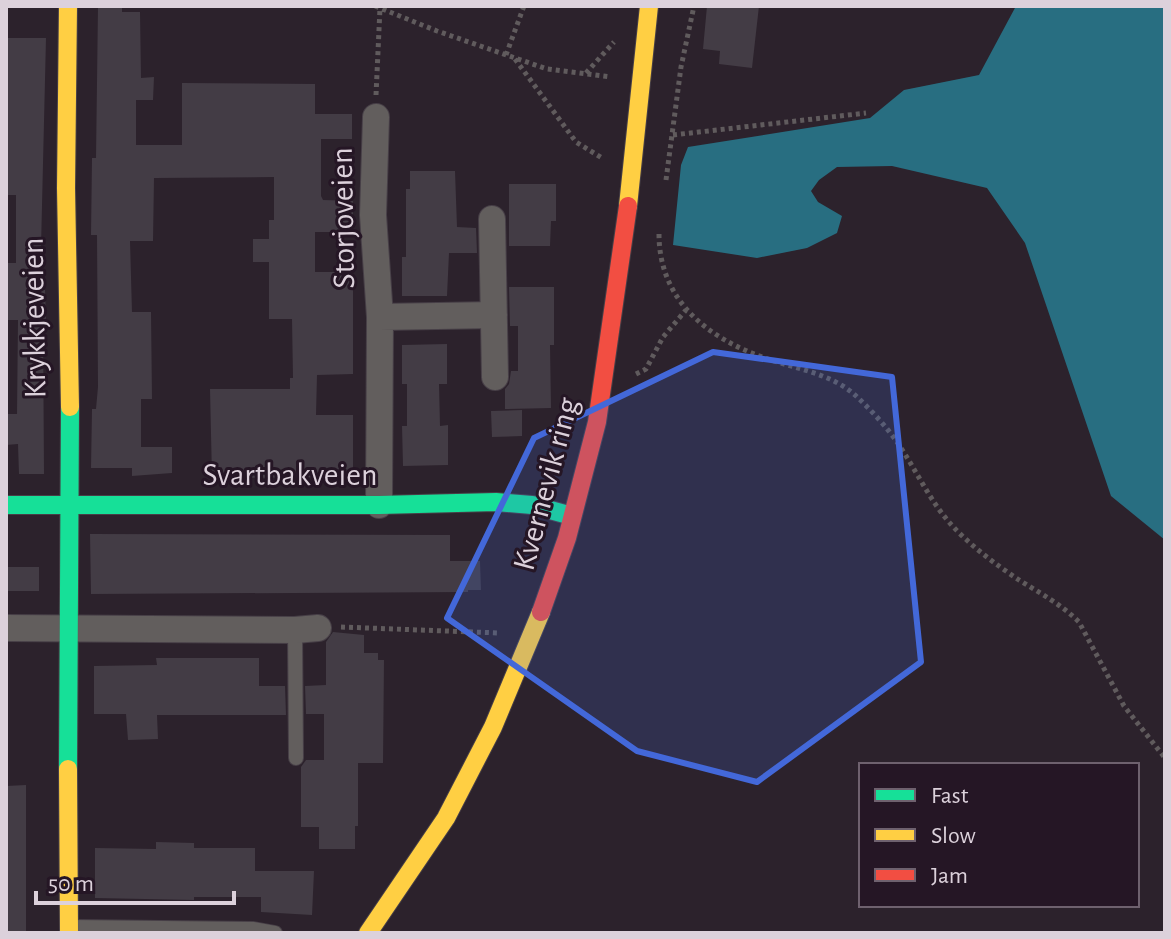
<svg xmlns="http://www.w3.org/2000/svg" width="1171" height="939" viewBox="0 0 1171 939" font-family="'Alegreya Sans',sans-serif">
	<rect width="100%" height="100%" fill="#2c222c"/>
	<!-- water -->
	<path fill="#286e81" d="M1016 6H1165V540L1111 496 1025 243 987 188 892 166 837 167 819 180 811 191 818 202 842 216 837 233 807 248 757 258 673 245 681 165 688 147 870 118 904 90 979 75Z"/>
	<!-- building -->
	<path fill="#433c45" d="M98 6H122V12H140L141 78 154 77 153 100H136V145H182V83L315 84V114H352V139H321V196L323 200 353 201V232H315V272H353V374L317 375 316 415H353V477L212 478 210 389H290V378H293L292 319H269V262H253V239H269V220H274V177L154 178 153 241H130L132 312H151L152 399H141V447H172V473L132 476V468H91L92 409H96L98 387 97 235H91L92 158H96Z
		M707 6H759L752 68 719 64 720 51 703 49Z
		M6 38H46L40 290H45L46 320H43L44 474H19L18 444 6 445V414H17L18 320H6V263H16V195H6Z
		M410 171H455L457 227 476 228 477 253H449L447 296H402V257H406V189H410Z
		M509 184H556V221H551L550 246H509Z
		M509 287H554V345H550L551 408 505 409V389L509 384 511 371H518V326H510Z
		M447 344V384H439L440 426 448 425V465L403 466 402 426H407V384H402V345Z
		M522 410V436L492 437 491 411Z
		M90 534 450 535V561H480L481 590H468V592L91 594Z
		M6 567H39V591H6Z
		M333 632 364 635V653H378V660H384L383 763H358V826H355V849H319V827H301V767L306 760H324V714H306L305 686 326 685V642Z
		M156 658H259V686H285L286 715H157L158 739 128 740 126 714H94V666L157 665Z
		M26 785V933H6V786Z
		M156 842 194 843V848H255V871H314L312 915 261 912V897H194V900L95 898V848L156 849Z"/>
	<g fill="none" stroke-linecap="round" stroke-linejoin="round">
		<!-- lane casing -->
		<g stroke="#473f47" stroke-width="16">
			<path id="lane" d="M295 630 296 758
				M70 927 253 929 275 933"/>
		</g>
		<!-- street casing -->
		<g stroke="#473f47" stroke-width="28">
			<path id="street" d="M376 117 373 215 380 317 379 505
				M492 219 495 377
				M380 317 494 315
				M6 628 295 630 318 628"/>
		</g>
		<!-- fast casing -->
		<g stroke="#473f47" stroke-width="20">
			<path id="fast" d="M6 505H379L496 502 532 505 572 516
				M68 769 70 407"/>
		</g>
		<!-- slow casing -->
		<g stroke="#473f47" stroke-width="20">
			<path id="slow" d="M68 6 66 188 70 407
				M628 206 649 6
				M68 769 69 933
				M368 933 446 818 493 727 541 612"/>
		</g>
		<!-- jam casing -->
		<g stroke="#473f47" stroke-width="20">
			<path id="jam" d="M541 612 567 538 597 422 628 206"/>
		</g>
		<!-- path -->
		<path stroke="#605b5d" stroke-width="5" stroke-dasharray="4 4" stroke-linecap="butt" d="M375 6 437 31 547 69 611 77
			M506 55 524 6
			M515 59 576 142 602 158
			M586 73 614 42
			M376 95 380 8
			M673 135 866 113
			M666 180 681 67 694 6
			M659 234C659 300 707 338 765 358 796 369 830 373 855 395 871 410 887 427 899 445 916 470 929 499 949 522 968 544 995 564 1019 580 1040 593 1062 605 1079 622L1124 706 1165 758
			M636 374 646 369 663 337 686 310
			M341 627 499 633"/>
		<!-- lane -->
		<use href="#lane" stroke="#625e5d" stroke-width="14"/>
		<!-- street -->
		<use href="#street" stroke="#625e5d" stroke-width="26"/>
		<!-- fast -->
		<use href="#fast" stroke="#16e098" stroke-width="18"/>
		<!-- slow -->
		<use href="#slow" stroke="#ffcf43" stroke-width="18"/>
		<!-- jam -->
		<use href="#jam" stroke="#f24e42" stroke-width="18"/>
	</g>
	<!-- marked area -->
	<path fill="#4368d9" fill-opacity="0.2" stroke="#4368d9" stroke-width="6" stroke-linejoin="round" d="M713 352 892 377 921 662 757 782 637 751 447 618 534 438Z"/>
	<g text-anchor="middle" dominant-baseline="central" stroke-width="6" stroke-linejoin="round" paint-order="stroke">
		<!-- street labels -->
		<g font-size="32" fill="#dcd1db" stroke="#251625">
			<text transform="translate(343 218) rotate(-91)">Storjoveien</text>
			<text transform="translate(34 318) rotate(-91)">Krykkjeveien</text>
			<text x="290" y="475">Svartbakveien</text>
			<text transform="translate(546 484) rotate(-75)">Kvernevik ring</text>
		</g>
	</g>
	<!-- border -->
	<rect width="1171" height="939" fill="none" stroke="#dcd1db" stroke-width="16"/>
	<!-- legend -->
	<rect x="859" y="763" width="280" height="144" fill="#251625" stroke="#6e616e" stroke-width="2"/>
	<rect x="875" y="789" width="40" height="12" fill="#16e098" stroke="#6e616e" stroke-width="2"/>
	<text x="931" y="803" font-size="24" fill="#dcd1db">Fast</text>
	<rect x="875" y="829" width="40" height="12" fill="#ffcf43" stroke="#6e616e" stroke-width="2"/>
	<text x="931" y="843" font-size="24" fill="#dcd1db">Slow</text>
	<rect x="875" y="869" width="40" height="12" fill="#f24e42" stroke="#6e616e" stroke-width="2"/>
	<text x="931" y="883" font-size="24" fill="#dcd1db">Jam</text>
	<!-- scale -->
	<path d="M36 891v12h198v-12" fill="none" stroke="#dcd1db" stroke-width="4"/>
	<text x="48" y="891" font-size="24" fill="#dcd1db" stroke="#251625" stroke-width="6" paint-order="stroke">50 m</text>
</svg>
